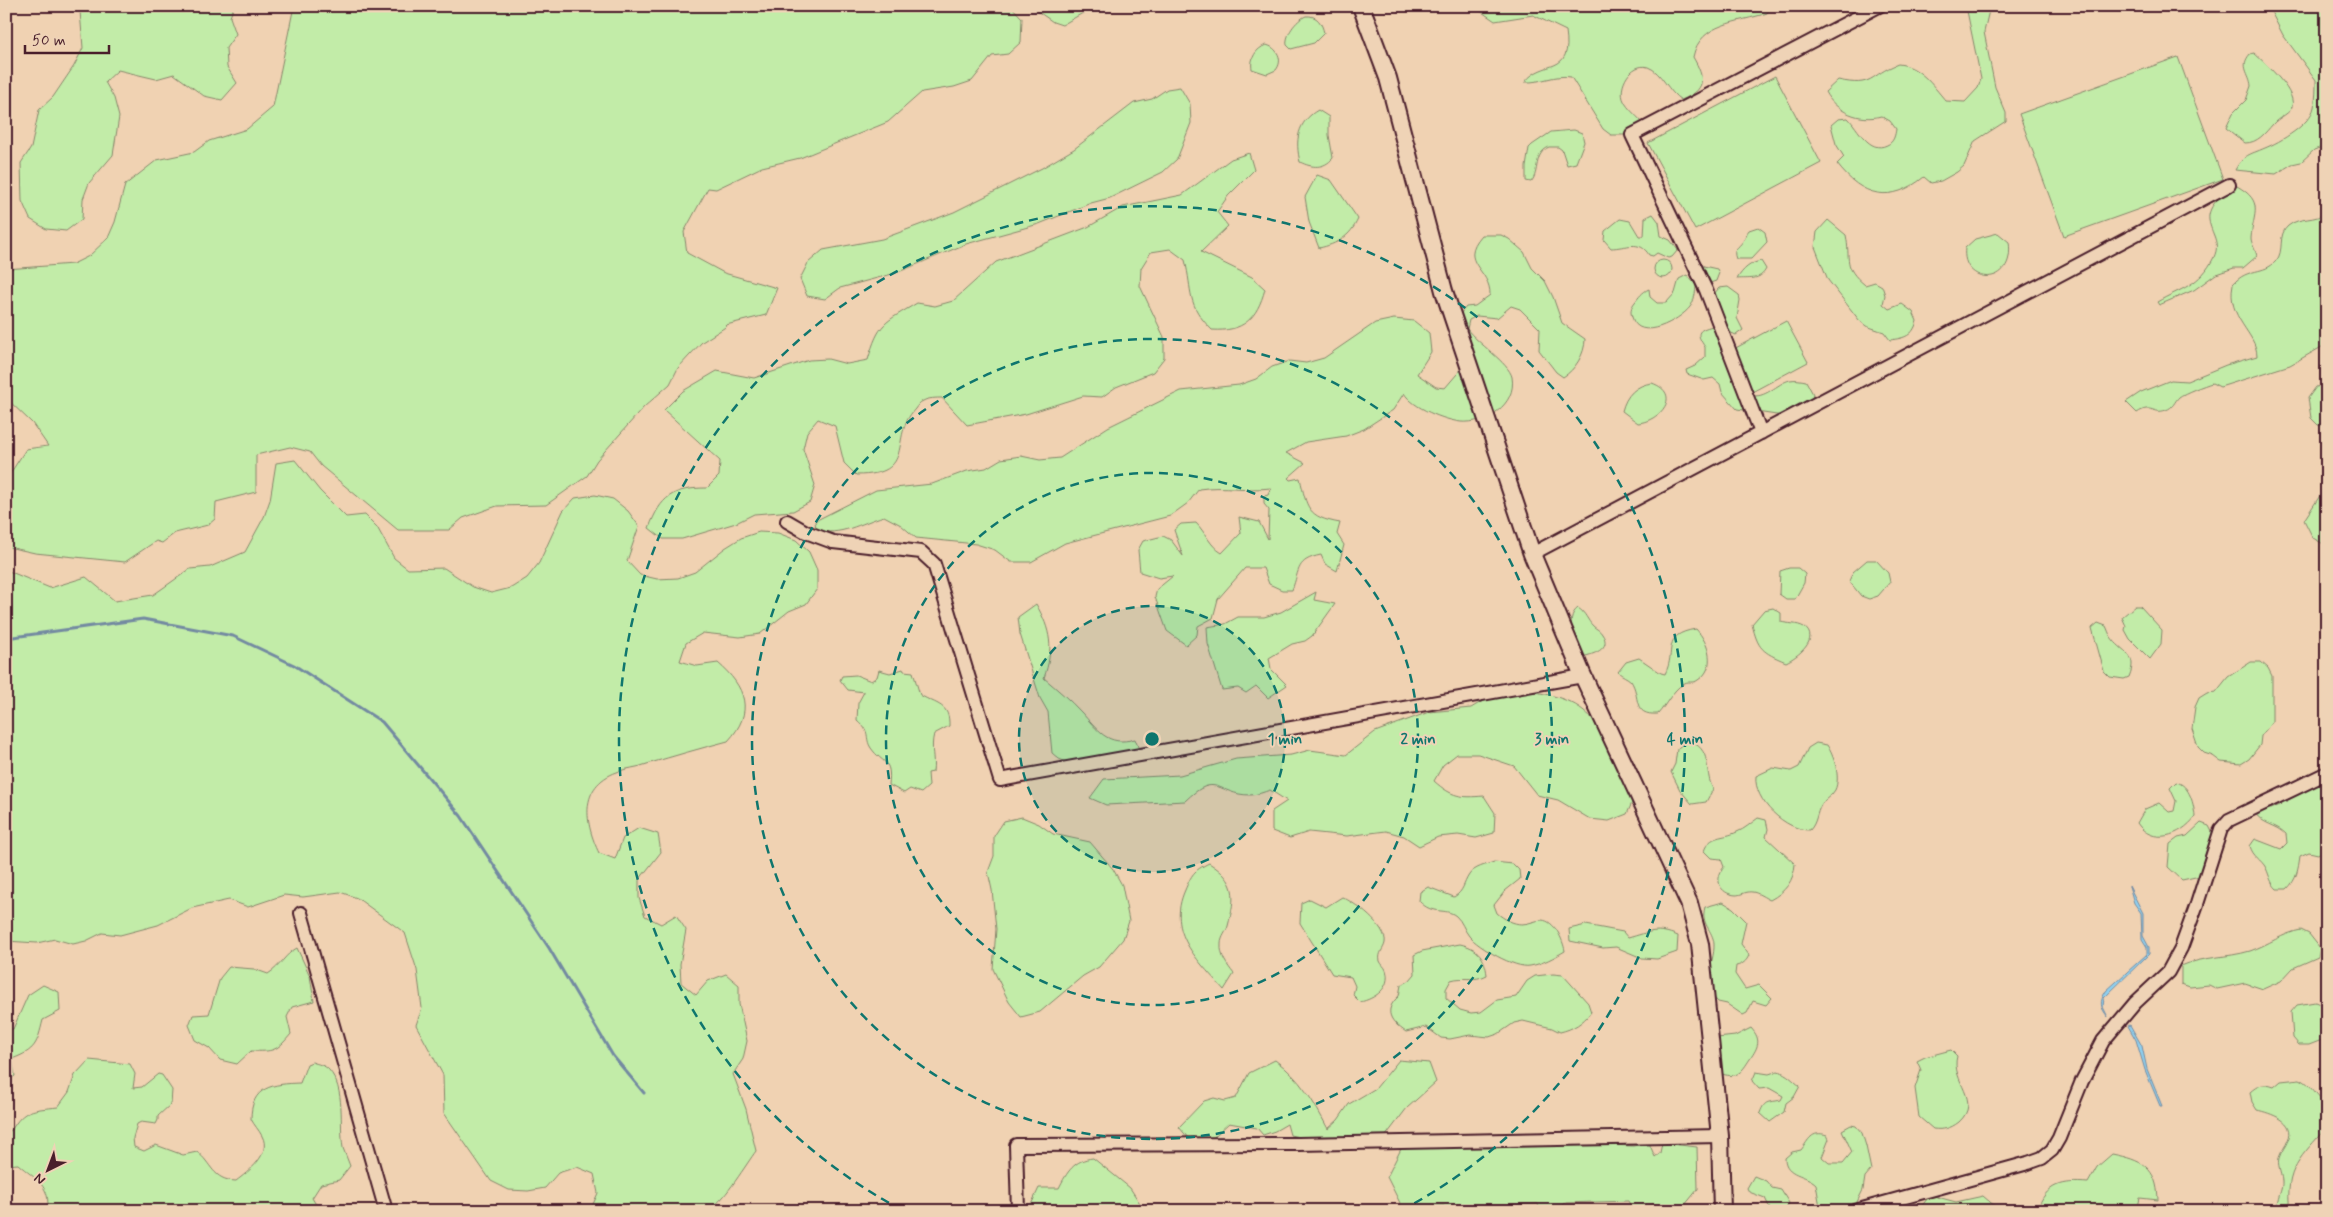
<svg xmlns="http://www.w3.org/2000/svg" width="2333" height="1217" viewBox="0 0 2333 1217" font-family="Mynerve,sans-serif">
	<rect width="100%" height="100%" fill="#f0d2b2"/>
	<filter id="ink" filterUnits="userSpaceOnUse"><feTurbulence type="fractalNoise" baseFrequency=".02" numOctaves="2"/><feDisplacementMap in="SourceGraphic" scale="10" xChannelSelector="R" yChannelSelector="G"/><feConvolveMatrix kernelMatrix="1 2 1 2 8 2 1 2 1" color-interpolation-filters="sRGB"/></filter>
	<g filter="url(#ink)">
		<!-- green -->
		<path fill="#c2eca8" stroke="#86866a" d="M60 6H234L230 17 236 34 226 48 227 67 237 83 222 100 204 96 174 74 156 79 118 70 105 82 114 98 119 117 113 155 89 183 83 199 82 219 66 231 46 229 30 219 22 201 21 163 31 148 39 110 53 97 74 66 83 48 80 11Z
			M294 6H1011L1022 18 1021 42 1008 54 992 56 972 81 954 87 922 92 888 122 800 158 762 167 716 189 708 188 684 232 687 253 724 273 777 288 766 315 726 325 727 326 702 342 678 368 670 384 644 407 597 460 587 476 546 505 497 506 463 518 449 530H398L321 466 310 452 290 447 256 455V492L216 502 215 519 208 525 175 533 162 543 156 541 125 562 35 553 8 547 6 480 26 449 48 446 32 423 6 398V269L73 264 89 256 108 238 115 222 125 185 157 160 194 152 209 141 247 129 273 107Z
			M1030 6H1095L1062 25 1053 22Z
			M1473 6H1772L1767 13C1739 23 1700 22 1693 57 1705 78 1707 90 1681 100 1668 92 1662 72 1648 67 1631 62 1617 87 1624 101 1628 109 1636 115 1642 122L1628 135H1611L1603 129 1571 77C1555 74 1541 83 1525 82 1543 58 1573 77 1566 31L1533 15 1495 21Z
			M1966 6H1990L1984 32 1995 87 2006 113V121L1975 141 1964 166 1957 172 1941 181 1931 183 1924 177C1891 204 1862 197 1837 164L1844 157 1836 144 1831 125 1838 119 1848 118C1858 128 1869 154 1887 145 1894 142 1895 135 1896 129L1890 121 1881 116C1860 122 1836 112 1825 92L1838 80C1874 88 1869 75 1898 64 1920 66 1932 85 1946 101L1965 102 1978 88 1981 79Z
			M2268 6H2327V145L2314 150 2301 162 2292 164 2276 174 2235 170C2244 154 2249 155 2265 148 2280 142 2311 124 2314 107 2316 98 2316 88 2316 80L2283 35Z
			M1306 16C1317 15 1322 23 1324 33L1314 43 1291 49 1287 45C1285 35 1296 20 1306 16Z
			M1266 45C1277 47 1284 60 1276 70L1267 74 1252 69C1250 58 1256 49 1266 45Z
			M2254 53C2265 63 2300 94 2291 109 2287 115 2278 118 2273 124 2265 133 2258 143 2245 143L2226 128 2233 113 2246 100 2251 86C2250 73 2239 67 2250 54Z
			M2178 57 2223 179 2064 236 2019 114Z
			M1775 76 1821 163 1695 230 1648 143Z
			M1180 87 1190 104 1191 123 1177 159 1163 172 1110 198 1091 203 1039 224 966 244 896 273 840 288 825 299 807 296 800 279 808 263 823 250 882 239 954 212 1042 168 1074 149 1134 103 1152 99 1167 89Z
			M1318 110 1329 117V135L1333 158C1324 169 1312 168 1300 162 1295 141 1297 122 1318 110Z
			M1574 130 1582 133 1584 142 1576 163 1567 165 1562 150 1558 147H1549C1533 154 1540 172 1531 182L1526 181V167L1529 148 1532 145 1551 132Z
			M1249 153 1254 170 1228 196 1217 212 1228 226 1201 252 1252 277 1265 289C1257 319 1243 332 1212 330 1186 304 1193 293 1185 260L1170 249 1151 252 1141 268 1140 286 1164 337V358L1153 372 1116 387 1102 397 1083 396 1026 414 967 425 942 398C937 398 928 398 923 401 920 402 917 406 915 409 888 438 918 475 856 475L844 463 835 426 818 419 807 432 803 449 815 485 810 502 793 511 754 514 736 523 682 539H663L649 528C661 496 673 488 707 488L719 476 720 461 664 410 683 391 717 371 754 378 809 360 828 359 847 364 868 360C879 322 884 323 917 303L935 306 953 301 996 262 1088 227 1123 207 1182 195 1231 159Z
			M1317 175 1331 180 1358 219C1350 237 1337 244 1319 248L1309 222 1305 197Z
			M2237 186C2265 202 2253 213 2251 238 2251 243 2256 251 2257 256L2243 268H2234L2216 274 2194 290 2159 305 2157 302C2181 288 2200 286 2214 257 2221 242 2211 234 2209 220 2207 205 2225 191 2237 186Z
			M2327 212 2325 233 2327 344 2290 365 2220 387 2212 383C2205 385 2184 393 2179 397 2174 402 2174 407 2166 410 2153 415 2152 403 2137 413L2126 402 2141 392 2171 380 2187 381 2226 365 2257 356C2257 333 2226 318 2233 284 2248 267 2264 275 2276 261 2285 251 2277 235 2288 226 2300 216 2315 222 2327 212Z
			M1653 214 1659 222 1661 236 1670 240 1678 250 1672 257 1668 258 1657 253 1653 256 1649 255C1640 239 1625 248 1611 248L1604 240 1605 231 1620 219 1630 221 1639 236H1644L1645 218Z
			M1828 220 1846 235C1851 260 1842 266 1865 285L1875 282 1882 286 1885 295 1883 304 1889 309 1902 304 1913 312 1917 321C1913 336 1905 338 1890 340L1884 332 1866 326 1859 320 1828 280 1815 247 1817 232Z
			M1758 227 1765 232 1767 242 1751 259H1736C1732 248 1738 249 1743 241 1746 238 1746 233 1749 230Z
			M1998 233 2009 242C2016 289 1960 285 1965 248L1975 239Z
			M1482 235H1501L1509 239 1524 252 1532 268 1545 281 1553 297 1562 323 1585 339C1585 354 1575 370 1563 377L1556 372 1539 350 1540 329 1520 309 1511 306 1497 318 1477 316 1469 320 1467 329C1477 343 1509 363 1512 377 1517 405 1486 424 1461 422 1444 420 1413 408 1404 393L1393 410 1364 429 1346 436 1306 442 1286 453 1305 463 1288 478 1290 480 1300 478C1307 508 1307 517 1340 523L1337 534 1344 545 1337 571 1325 564 1321 555C1296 560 1300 569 1292 590H1282L1269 584 1263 568H1245L1218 599 1213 618 1198 626 1197 635 1186 645 1167 631 1155 597 1157 589 1173 576 1159 578 1140 572 1138 550 1143 541 1163 536 1171 540 1183 556 1174 530 1181 524 1196 523C1206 533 1210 546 1222 553L1241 533 1239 517 1259 522 1268 539 1269 510 1264 504V496L1268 495 1271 488C1247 491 1224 485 1199 489L1188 503 1170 516 1065 543 1031 562H1011L995 550 976 544 916 538 901 525 884 516C861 523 840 537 816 530L815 521 876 490 932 484 967 471 986 468 1001 459 1021 456 1040 460 1060 458 1108 427 1181 391 1239 385 1256 379 1272 367 1289 361 1306 363 1324 358 1375 323 1394 319 1414 321 1429 333 1431 352 1417 374 1436 387 1445 388 1463 367 1454 321 1466 307 1475 306 1490 295C1491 269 1457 263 1482 235Z
			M1654 269a9 9 0 1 1 18 0a9 9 0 1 1-18 0Z
			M1761 261 1766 269C1760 281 1749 278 1737 279 1743 269 1750 263 1761 261Z
			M1699 265 1717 269 1719 273 1716 281 1707 284Z
			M1687 275 1696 285C1696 291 1694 302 1690 307 1680 320 1639 343 1632 317 1630 311 1631 307 1635 302 1639 297 1642 292 1649 289L1650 297 1657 303H1666L1675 293 1679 279Z
			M1728 287 1739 295 1740 300 1737 318 1743 330 1736 335 1727 331 1725 321 1713 295 1719 288Z
			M1786 321 1808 362 1752 392 1730 351Z
			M1713 326 1750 395C1765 400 1777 383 1790 380 1795 379 1801 380 1806 381L1813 394 1812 399 1783 416 1737 409 1722 392 1720 384 1713 378 1704 380 1687 374 1686 370 1695 366 1705 357V347C1696 334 1696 330 1713 326Z
			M1652 383C1683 394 1660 421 1638 423L1622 411C1626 395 1636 385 1652 383Z
			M2327 385V426L2318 425 2311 418 2308 398 2316 387Z
			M295 460 320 491 346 517 365 515 377 527 394 558 408 569 444 568 473 587 491 593 511 588 527 578 539 563 563 511 575 498 595 495 613 499 628 511 639 526 627 561 640 575 657 579 678 578 695 572 725 548 741 538 759 532 778 533 796 540 809 552 817 570V589L806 604 789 611 760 634 740 637 703 633 686 643 680 661 697 666 718 663C746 687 755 712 728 741 701 748 674 756 647 764 637 768 626 768 617 772 578 786 585 824 599 853L615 859 623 838 639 828 658 834 661 852 639 880V898L645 916 661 924 676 915 686 930 680 964 681 983 696 995 708 981 726 974 739 985V1004L747 1041 743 1059 733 1074 746 1109 756 1151C747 1163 724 1201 713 1206 708 1209 702 1209 697 1211H590L598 1193 594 1174 577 1167 558 1173 545 1188 528 1191 509 1190 491 1181 444 1113 443 1075 416 1025 422 1008 417 970 405 933 357 898 340 892 303 897 284 895 248 907 229 900 192 908 158 925 120 935 102 933 86 941 73 944 55 939 37 943 6 941V570L50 588 86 577 115 601 153 595 190 569 210 567 245 552 264 517 270 500 276 463Z
			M2327 485V546L2313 538 2304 520Z
			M1867 560H1876L1888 573 1890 582 1878 596 1869 599 1861 596 1849 581 1853 572Z
			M1789 568H1798L1805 574 1804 583 1795 599H1786L1779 594 1780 571Z
			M1316 592 1314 600 1335 604 1312 636 1305 641 1292 644 1269 658 1271 669 1287 685 1268 698 1256 686 1246 693 1238 688 1222 690 1208 644 1207 627 1225 624 1238 617H1264L1281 612Z
			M1036 604C1051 630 1054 649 1044 678 1057 689 1070 700 1081 712 1098 730 1107 747 1135 739L1140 752 1080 767 1059 759 1052 753 1048 712 1040 698 1020 634 1018 617Z
			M2135 606H2140L2162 630 2161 644 2150 659 2130 639 2125 630 2126 626 2122 617Z
			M1578 608C1586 613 1587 620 1593 626 1596 629 1600 630 1602 634 1613 649 1592 655 1581 657 1577 643 1563 619 1578 608Z
			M1773 608 1781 613V622C1788 624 1797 623 1804 627 1821 639 1797 657 1786 662 1762 652 1758 649 1752 624L1764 610Z
			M2098 623 2106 626C2108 630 2109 634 2111 637 2122 653 2139 653 2129 677L2124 679 2110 677 2104 671 2092 628Z
			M1696 629C1709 643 1717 668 1698 680 1693 684 1688 680 1683 684 1673 690 1666 705 1658 714 1631 716 1641 696 1631 681 1627 677 1622 676 1618 672L1626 662 1639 658 1661 673 1665 674C1677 651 1660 635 1696 629Z
			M2251 662H2261L2268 668 2272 676V722L2261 736 2260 745 2249 759 2241 764 2221 762 2213 756 2204 753 2198 747 2192 729 2195 707 2199 698 2207 693 2216 692 2228 677Z
			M903 669 904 671 913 672 920 695C937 705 950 704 949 726L934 734C930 748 935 759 933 772L928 773 929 786 921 793 910 789 904 793 889 785C892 758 883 765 871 748 864 737 872 733 857 720L858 703 864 692 848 690 840 680 842 676 856 675 871 681 877 677 879 670 890 673Z
			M1503 689C1595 694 1598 720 1635 796L1627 814 1609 821 1590 819 1558 800 1537 795 1514 766 1478 754H1457L1443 765 1434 781C1452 797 1461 798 1484 796L1495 813 1494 833 1476 838 1458 835 1438 837 1419 846 1404 836 1386 831 1347 836 1309 832 1290 838 1272 831V811L1287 801 1270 790C1264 792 1257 795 1250 795 1217 795 1217 770 1185 801L1106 805 1090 798 1104 779 1180 775 1236 759 1291 755 1310 750 1346 755 1375 732 1429 712 1471 708Z
			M1687 740C1714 749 1703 770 1713 789L1706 802 1692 804 1680 790 1671 772 1675 764 1677 749Z
			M1816 743 1827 745C1834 756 1841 777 1835 790 1832 796 1824 799 1821 805 1816 814 1817 822 1810 830 1786 831 1753 800 1756 776L1773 768 1791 771 1799 767 1808 748Z
			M2327 775V849L2318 854 2309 852 2300 856C2298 870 2297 879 2287 889H2277C2270 882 2270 877 2266 868 2261 859 2253 857 2250 846L2255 839 2281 849 2287 843 2286 834C2276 824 2263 825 2255 813L2262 807 2271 809 2280 805 2286 798Z
			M2176 782C2190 785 2194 805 2195 817 2181 836 2152 846 2137 823L2145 809 2159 803 2169 812 2174 811 2176 801 2170 788Z
			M1022 817 1039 824 1053 834 1090 842 1113 869 1122 885 1129 921 1123 939 1099 967 1083 976 1040 1012 1021 1017 1009 1002 993 969 996 929 992 890 988 872 994 856V836L1004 821Z
			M1758 818 1766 820 1768 829 1766 837 1795 864C1794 881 1785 892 1770 900 1765 898 1757 892 1752 892 1747 891 1741 895 1736 895 1719 894 1714 879 1724 867L1721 859 1711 858 1704 851C1710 834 1723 839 1737 832 1745 829 1751 823 1758 818Z
			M2201 823 2209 826 2213 834 2200 876 2182 880 2168 867 2170 844 2178 838 2187 836Z
			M1494 862 1513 864 1519 870 1520 879 1505 891 1494 905 1497 913C1504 919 1513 924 1522 924 1529 924 1536 920 1542 920 1555 921 1563 940 1565 951 1555 957 1542 964 1530 966 1515 969 1478 947 1469 936 1464 930 1462 921 1456 916 1445 907 1433 916 1419 901L1420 892 1428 887 1454 897C1464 891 1463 884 1469 875 1474 867 1486 865 1494 862Z
			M1209 863C1237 881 1236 895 1228 926 1227 931 1221 937 1221 944 1220 956 1227 965 1234 974L1224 990C1198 960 1166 933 1185 890 1192 874 1193 871 1209 863Z
			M1342 897C1354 902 1388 927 1385 943 1384 949 1378 953 1380 961 1381 964 1385 967 1386 970 1392 988 1374 999 1360 1002L1353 995 1355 986 1351 977 1332 974 1300 923 1301 903 1310 899 1326 907Z
			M1723 902 1733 908 1746 921 1741 944 1749 955C1747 961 1742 965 1736 966L1735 974 1745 989 1759 985 1772 998 1766 1005 1753 1001 1747 1013 1743 1015 1727 1004 1718 1002C1698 982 1715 965 1714 944 1713 929 1700 925 1705 907Z
			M1586 925 1623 932 1628 938C1650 932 1656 927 1678 936L1677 952 1657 959 1642 958 1616 947 1603 948 1570 941 1569 929Z
			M2301 930 2309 934 2320 948 2318 957 2293 968 2281 981 2263 989 2245 983 2217 989 2209 985 2190 987 2181 984V966C2204 956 2227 958 2250 951 2268 945 2283 933 2301 930Z
			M1460 944C1478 948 1485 957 1487 975 1474 982 1464 976 1451 980L1446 989V998L1460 1010 1471 1013 1481 1012 1497 1000 1516 997 1527 981 1535 976 1553 974 1563 975 1588 1003 1591 1012C1583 1023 1573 1029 1560 1032L1552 1028 1523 1021 1514 1023 1498 1034 1489 1037 1470 1035 1450 1039 1441 1038 1426 1027 1406 1032C1391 1022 1382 1011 1399 996L1401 985 1409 981 1415 974 1414 955 1422 951Z
			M297 948 310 976 314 1001 292 1007 287 1017 291 1034C277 1051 273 1052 251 1051L237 1064 220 1060 209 1048 195 1040 189 1025 193 1015 209 1014 220 978 229 967 254 969 268 974C282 965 284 955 297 948Z
			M43 985 59 992 60 1011 43 1020C37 1044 36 1050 12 1059L15 1076 6 1082V1029H13L28 995Z
			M2315 1002 2327 1007V1038L2309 1045H2299L2293 1038 2291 1012 2297 1005Z
			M1751 1028C1762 1040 1758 1047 1750 1059 1742 1071 1738 1079 1722 1074L1715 1059 1717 1038 1735 1036Z
			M1951 1050 1957 1056C1950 1082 1983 1100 1959 1122 1950 1129 1943 1130 1933 1129L1919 1117 1915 1088 1921 1070 1917 1061 1925 1057Z
			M89 1060 130 1064 135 1074 133 1088 142 1087 158 1074 162 1075 172 1090 171 1104 158 1116V1120L156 1124 141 1122 137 1124 133 1138 134 1147 144 1151 156 1145 183 1155 197 1152C212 1163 212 1180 236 1181 248 1172 272 1154 262 1136 259 1130 254 1125 251 1119 251 1086 273 1084 300 1083L307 1064 312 1062C317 1064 325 1065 329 1070 346 1089 339 1123 343 1148 345 1154 348 1160 350 1166L339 1180 321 1184 312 1198 320 1211H47C52 1186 35 1179 18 1164L6 1165V1128L11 1131C24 1108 33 1110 58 1107L69 1092 75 1075Z
			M1275 1060C1300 1078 1314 1102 1328 1129L1338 1120 1349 1104 1376 1088 1399 1060 1429 1063 1436 1082 1407 1108 1385 1137 1326 1143 1290 1135 1287 1124 1275 1131 1263 1135 1257 1128 1229 1123 1206 1144 1189 1139 1179 1127 1204 1101 1214 1098 1225 1101 1236 1098 1249 1073Z
			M1778 1071C1788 1074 1792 1080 1800 1086L1794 1097 1786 1103 1784 1112 1770 1122 1760 1113C1765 1099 1769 1103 1781 1100L1783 1096 1769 1088 1759 1089 1752 1081 1756 1072 1769 1074Z
			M2300 1079C2312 1084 2316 1096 2327 1104V1127C2301 1157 2284 1169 2290 1211H2277C2276 1199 2283 1190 2282 1181 2281 1172 2277 1166 2279 1158 2281 1151 2286 1146 2288 1140 2297 1121 2270 1113 2257 1110L2252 1102 2250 1092C2258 1085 2263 1083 2274 1087L2281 1081Z
			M1851 1125 1856 1126 1862 1133 1866 1146 1871 1170 1865 1177 1863 1190 1856 1204C1843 1209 1834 1213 1820 1207L1816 1184C1806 1174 1785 1176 1785 1158L1792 1152 1801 1150C1809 1140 1811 1130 1827 1135L1829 1139 1822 1157 1829 1163H1843L1852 1152 1842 1130Z
			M1515 1141 1633 1146 1649 1143 1655 1157 1660 1153 1662 1143 1697 1147 1698 1189 1680 1211H1667L1653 1204 1633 1210 1628 1201 1566 1203C1557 1209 1550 1209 1539 1208L1538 1204 1457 1206 1446 1209 1444 1206 1402 1207 1387 1177 1401 1149Z
			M2112 1154C2142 1160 2157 1167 2158 1200L2140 1198 2137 1211H2037C2046 1183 2062 1181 2088 1183L2097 1167Z
			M1093 1158 1130 1188 1145 1211H1028L1039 1188H1059C1067 1172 1074 1160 1093 1158Z
			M1754 1176 1766 1181 1772 1188 1781 1190 1789 1203 1785 1211H1771L1765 1198 1749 1192 1747 1188Z
			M1930 1195 1956 1202 1983 1196 1997 1208 1996 1211H1918Z"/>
		<!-- water -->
		<path fill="#8fd1f0" stroke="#738aa1" d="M2129 886 2143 913V936L2149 947V954L2104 998 2103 1007 2108 1017C2100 1007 2099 1002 2106 991L2147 954V947L2142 939 2141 913 2134 903Z
			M2130 1025 2142 1046 2147 1069 2162 1106H2160L2145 1070 2136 1040 2128 1026Z"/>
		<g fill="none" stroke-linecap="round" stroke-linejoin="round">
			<!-- stream -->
			<path stroke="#738aa1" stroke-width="3" d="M6 638 143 619 233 636 294 665 382 722 461 816 549 948 613 1056 644 1093"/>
			<!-- minor casing -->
			<g stroke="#4a1f2b" stroke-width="16">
				<path id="minor" d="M1761 433 1706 290 1632 135 1879 6
					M787 521 806 532 833 542 921 552 934 564 1000 780 1583 676
					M1532 554 2229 185
					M301 913 386 1211
					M1018 1211 1016 1145 1298 1144 1720 1136
					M1855 1211 2028 1163 2042 1158 2052 1150 2059 1138 2082 1081 2103 1041 2135 1003 2168 972 2181 948 2197 904 2221 829 2229 820 2327 773"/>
			</g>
			<!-- tertiary casing -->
			<g stroke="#4a1f2b" stroke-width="20">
				<path id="tertiary" d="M1361 6 1388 78 1444 291 1532 554 1583 676 1689 903 1700 944 1720 1136 1722 1211"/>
			</g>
			<!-- minor -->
			<use href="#minor" stroke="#efd3b6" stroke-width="12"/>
			<!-- tertiary -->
			<use href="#tertiary" stroke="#efd3b6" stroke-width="16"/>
		</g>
	</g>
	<!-- distance rings -->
	<circle cx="1152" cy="739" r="133" fill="#0f766e" fill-opacity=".12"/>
	<g fill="none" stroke="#0f766e" stroke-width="2.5" stroke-dasharray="9 6">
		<circle cx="1152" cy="739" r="133"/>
		<circle cx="1152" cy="739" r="266"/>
		<circle cx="1152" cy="739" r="400"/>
		<path d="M902 1210A533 533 0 1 1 1402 1210"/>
	</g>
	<circle cx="1152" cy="739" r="8" fill="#0f766e" stroke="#efd3b6" stroke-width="2.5"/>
	<g font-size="15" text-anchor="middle" font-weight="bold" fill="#0f766e" stroke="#efd3b6" stroke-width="4" stroke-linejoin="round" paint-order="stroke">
		<text x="1285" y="744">1 min</text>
		<text x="1418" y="744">2 min</text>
		<text x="1552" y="744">3 min</text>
		<text x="1685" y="744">4 min</text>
	</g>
	<!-- margin -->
	<rect width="2333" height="1217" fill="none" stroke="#efd3b6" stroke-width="25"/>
	<rect x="12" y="12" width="2308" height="1192" fill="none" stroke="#4a1f2b" stroke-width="2" filter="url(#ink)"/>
	<!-- north arrow -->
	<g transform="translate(48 1170) rotate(222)" stroke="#efd3b6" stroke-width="4" paint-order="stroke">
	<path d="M0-4L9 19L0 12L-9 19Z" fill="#4a1f2b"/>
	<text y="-8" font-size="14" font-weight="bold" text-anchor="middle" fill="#4a1f2b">N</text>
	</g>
	<!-- scale -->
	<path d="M25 45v8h84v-8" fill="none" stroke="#4a1f2b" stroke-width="2.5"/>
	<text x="32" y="45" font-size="15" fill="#4a1f2b" stroke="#efd3b6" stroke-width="4" paint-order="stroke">50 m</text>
</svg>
